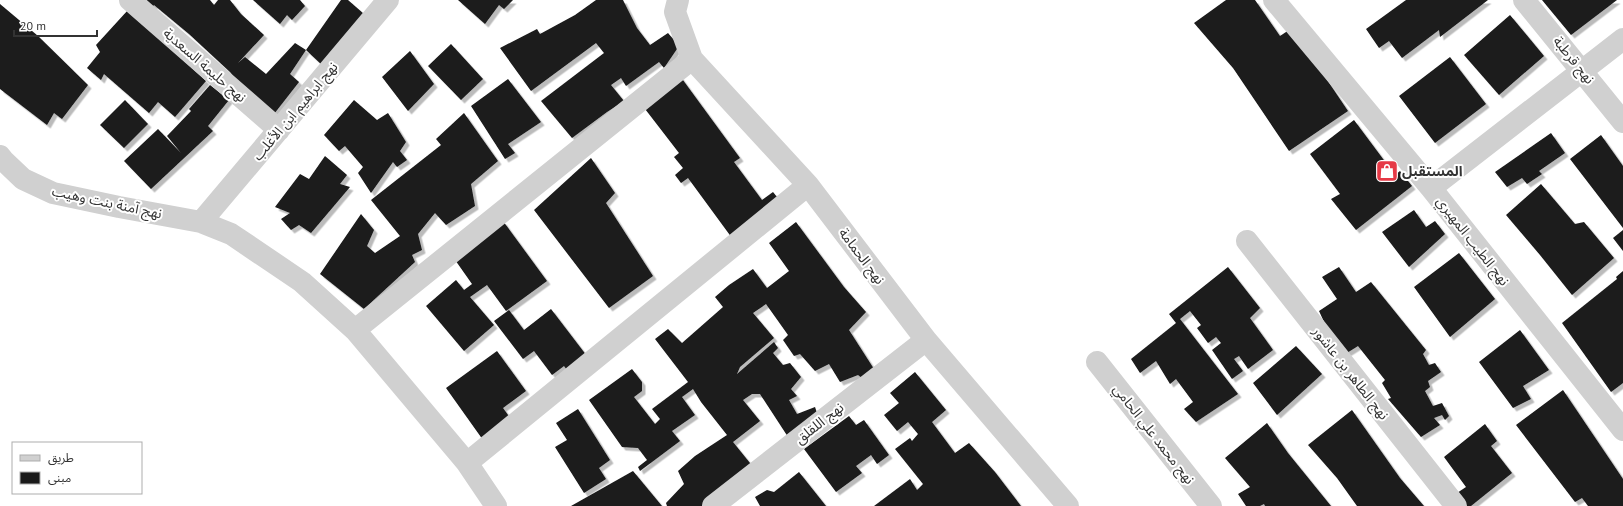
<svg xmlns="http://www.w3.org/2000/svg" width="1623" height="506" viewBox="0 0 1623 506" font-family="'PT Sans','Noto Sans Arabic',sans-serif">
	<defs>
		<filter id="shadow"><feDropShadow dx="3.5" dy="3.5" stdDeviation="0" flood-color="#0004"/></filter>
	</defs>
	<rect width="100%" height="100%" fill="#fff"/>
	<!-- building -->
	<path fill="#1a1a1a" filter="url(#shadow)" d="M134 0H210L214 5 218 0H230L241 14 264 35 238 63 245 57 266 74 295 43 306 50 290 74 299 82 274 114 247 94 230 72 189 34 154 5 148 12Z
		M253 0H300L305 6 292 20 287 15 280 24Z
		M341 0H348L364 14 323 66 306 50Z
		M458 0H513L504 9 499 5 485 24Z
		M596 0H623L637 28 650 45 668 33 679 46 664 68 659 62 626 86 621 78 611 85 624 101 607 112 572 138 541 101 604 53 596 43 531 91 500 48 537 29 540 34 575 15Z
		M1226 0H1255L1280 36 1292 28 1348 111 1289 151 1233 68 1194 23Z
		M1406 0H1488L1440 37 1439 30 1402 58 1389 41 1379 48 1366 29Z
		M1542 0H1617L1571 35Z
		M0 4 38 36 88 85 62 119 54 113 47 125 0 89Z
		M128 10 206 81 175 117 158 102 149 113 104 74 101 80 87 68 100 52 96 45Z
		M1510 15 1544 56 1499 95 1464 55Z
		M451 44 483 79 461 100 428 66Z
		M410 51 434 84 408 111 382 77Z
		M1450 57 1486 104 1435 143 1399 96Z
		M680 76 740 158 734 162 762 200 773 192 781 202 732 238 688 178 681 183 675 175 683 168 674 157 679 153 642 105Z
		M508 79 541 122 508 144 515 153 505 159 471 106Z
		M210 85 229 100 208 126 213 131 151 189 124 161 158 129 181 153 167 136 191 111 189 109Z
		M125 100 148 124 124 148 100 125Z
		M354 100 377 120 388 113 406 142 400 151 407 160 397 167 393 162 371 193 358 173 363 167 345 146 339 151 324 135Z
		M464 113 498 161 471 184 475 206 446 225 435 213 418 234 422 250 412 255 415 262 364 309 320 274 361 214 374 230 367 246 375 253 400 236 371 200 441 145 436 139Z
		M1354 120 1395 175 1400 171 1412 186 1356 230 1331 199 1340 194 1310 154Z
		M1551 133 1565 153 1539 171 1542 174 1527 184 1522 178 1507 187 1495 172Z
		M1601 135 1623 166V228L1570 159Z
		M325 156 347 175 340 184 350 187 311 233 299 225 291 230 281 219 290 213 275 207 300 174 309 179Z
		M591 158 615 193 606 203 653 276 609 308 534 210Z
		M1541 184 1575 224 1584 222 1614 258 1572 295 1540 255 1506 215Z
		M1414 210 1426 227 1435 221 1445 234 1409 267 1382 232Z
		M503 221 547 281 506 311 487 285 470 297 494 325 464 351 426 306 456 280 464 290 472 284 453 257Z
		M796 222 844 287 866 312 849 330 874 369 862 378 858 375 840 382 829 364 815 371 800 354 794 356 783 340 788 335 766 304 753 313 774 338 740 367 737 374 774 342 778 348 773 353 783 365 790 363 801 377 791 389 797 396 789 400 797 414 815 407 819 419 790 440 760 394H752L743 400 760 421 733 442 754 468 709 506H667L666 503 684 484 678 471 695 456 727 435 701 402 693 389 682 397 695 415 672 431 680 441 640 471 638 467 647 460 638 448 622 447 589 400 632 369 642 382V391L634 397 655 424 660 419 652 409 688 382 655 339 668 329 682 343 723 307 715 297 729 285 753 269 767 288 789 271 769 243Z
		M1623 230V251L1613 238Z
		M1459 253 1495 299 1450 337 1414 287Z
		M1228 267 1260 308 1250 318 1273 350 1248 369 1239 356 1234 359 1243 371 1232 379 1212 350 1221 343 1216 337 1208 343 1197 328 1201 325 1190 311 1180 319 1238 394 1196 422 1184 409 1193 402 1176 379 1170 384 1156 361 1140 373 1131 359 1176 323 1169 314Z
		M1339 267 1356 292 1371 282 1426 350 1423 354 1429 365 1435 363 1441 372 1428 381 1430 387 1425 391 1433 406 1442 403 1449 416 1445 420 1442 415 1434 418 1440 425 1421 437 1388 399 1391 398 1382 383 1385 380 1358 346 1342 356 1331 337 1319 311 1337 299 1322 277Z
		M1623 271V383L1611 392 1562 323 1617 279 1616 277Z
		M551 309 590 360 570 374 564 366 552 375 534 351 523 359 494 321 509 310 524 330Z
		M1520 330 1549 370 1523 386 1531 399 1513 408 1479 362Z
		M1296 346 1322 374 1277 415 1253 383Z
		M497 351 526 391 503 408 511 419 483 440 446 388Z
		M915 372 946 410 932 422 955 453 969 443 995 472 1021 506H874L910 479 917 490 923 484 895 449 910 438 912 441 918 434 908 422 897 431 884 415 899 403 890 393Z
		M1563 390 1623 479V506H1588L1582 498 1575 502 1516 425Z
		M578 409 610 460 599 468 606 479 584 493 555 447 567 440 556 423Z
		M1352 410 1400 478 1424 506H1357L1337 478 1308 445Z
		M849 416 856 425 864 420 889 455 877 464 871 455 856 466 862 473 836 492 804 449Z
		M1267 423 1288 453 1331 506H1265L1264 504 1260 506H1246L1238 494 1250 487 1225 458Z
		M1485 424 1497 441 1491 446 1512 473 1471 506H1464L1454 495 1466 487 1444 457Z
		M633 471 662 506H571Z
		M799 472 826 506H760L755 497 767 490 774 492Z"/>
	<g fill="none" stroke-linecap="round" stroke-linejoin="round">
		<!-- street -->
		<path stroke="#d0d0d0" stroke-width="22" d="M130 0 279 130
			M678 0 675 12 692 59 808 185 926 340 1068 506
			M1274 0 1431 188 1623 430
			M1524 0 1623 122
			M0 156 4 161 23 179 53 193 119 207 201 222 231 234 302 282 355 330 467 463 496 506
			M1431 188 1623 39
			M201 222 388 0
			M1247 241 1456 506
			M355 330 692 59
			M1097 362 1211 506
			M467 463 808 185
			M713 506 926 340"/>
	</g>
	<!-- icons -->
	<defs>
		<g id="shop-square" transform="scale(1.15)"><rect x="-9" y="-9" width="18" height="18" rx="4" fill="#e63946" stroke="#fff"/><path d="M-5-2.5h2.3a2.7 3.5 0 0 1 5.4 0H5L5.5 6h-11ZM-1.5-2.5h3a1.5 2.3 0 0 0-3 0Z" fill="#fff"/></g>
	</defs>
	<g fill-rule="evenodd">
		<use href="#shop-square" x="1387" y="171"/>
	</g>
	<g text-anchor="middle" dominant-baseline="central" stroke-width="4" stroke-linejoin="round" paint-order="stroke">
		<!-- street labels -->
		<g font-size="14" fill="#333" stroke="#fff">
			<text transform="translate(1574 60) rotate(51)">نهج قرطبة</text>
			<text transform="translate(205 65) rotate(41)">نهج حليمة السعدية</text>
			<text transform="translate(295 111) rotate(-50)">نهج ابراهيم ابن الأغلب</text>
			<text transform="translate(107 202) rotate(12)">نهج آمنة بنت وهيب</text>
			<text transform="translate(1473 241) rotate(52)">نهج الطيب المهيري</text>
			<text transform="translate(862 256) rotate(53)">نهج الحمامة</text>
			<text transform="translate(1351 373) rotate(52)">نهج الطاهر بن عاشور</text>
			<text transform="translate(819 423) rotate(-38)">نهج اللقلق</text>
			<text transform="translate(1154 434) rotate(52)">نهج محمد علي الحامي</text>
		</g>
		<!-- poi labels -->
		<g font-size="14" font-weight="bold" fill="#333" stroke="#fff" text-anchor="start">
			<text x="1402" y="171">المستقبل</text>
		</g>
	</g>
	<!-- legend -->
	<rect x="12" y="442" width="130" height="52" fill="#ffffff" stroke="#adadad"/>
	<rect x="20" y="455" width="20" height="6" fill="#d0d0d0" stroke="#adadad"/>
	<text x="48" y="462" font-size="12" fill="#333333">طريق</text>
	<rect x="20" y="472" width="20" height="12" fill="#1a1a1a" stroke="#adadad"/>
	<text x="48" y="482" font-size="12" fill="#333333">مبنى</text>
	<!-- scale -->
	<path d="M14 30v6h83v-6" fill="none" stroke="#333333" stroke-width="2"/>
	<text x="20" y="30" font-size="12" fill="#333333" stroke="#ffffff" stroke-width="3" paint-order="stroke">20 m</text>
</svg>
